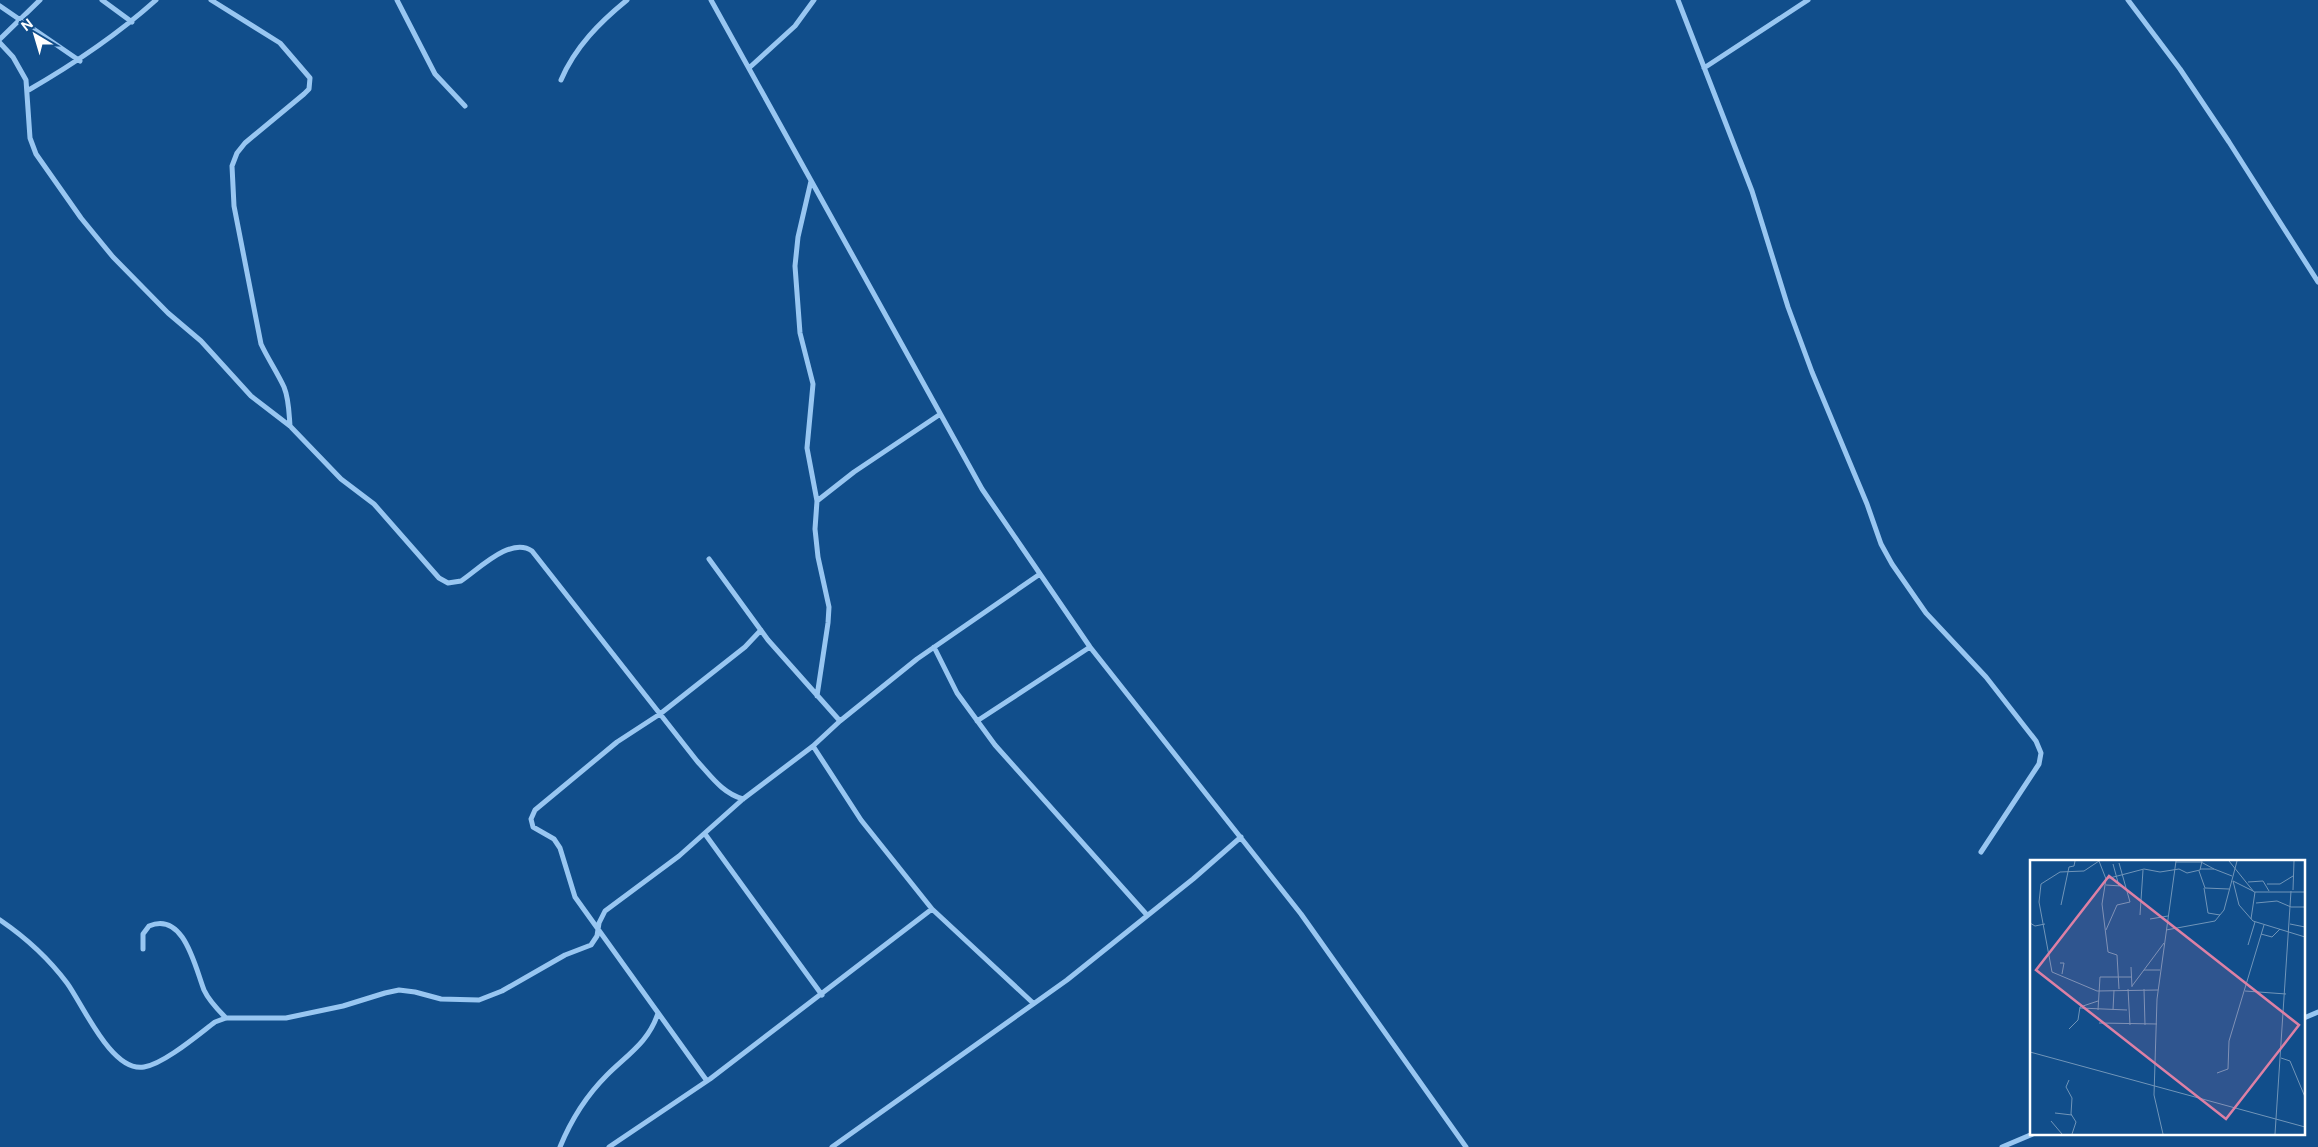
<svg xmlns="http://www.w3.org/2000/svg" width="2318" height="1147" viewBox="0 0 2318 1147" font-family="'DM Sans',sans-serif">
	<rect width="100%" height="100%" fill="#114e8b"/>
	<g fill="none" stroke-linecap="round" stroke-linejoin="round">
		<!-- minor -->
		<path stroke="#98c6f1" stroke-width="5" d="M102 0 132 22
			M211 0 280 43 310 78 309 89 304 94 245 143 237 153 232 166 234 206 261 344C268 359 277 372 284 387 289 399 289 413 290 426
			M397 0 435 74 465 106
			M711 0 982 489 1090 647 1301 914 1466 1147
			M1678 0 1752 191 1788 307 1812 372 1867 504 1881 544 1892 564 1926 613 1986 677 2036 741 2041 753 2039 764 1981 852
			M2128 0 2180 69 2229 142 2318 282
			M0 6 80 61
			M0 39 40 0
			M0 43 13 57 26 80 30 138 36 154 81 218 113 257 168 313 201 341 251 396 290 426 341 479 374 504 439 578 448 583 461 581C479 569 511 536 532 551L697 761C711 776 722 793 743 799
			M749 68 795 26 814 0
			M1704 68 1808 0
			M561 80C575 47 600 22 627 0
			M27 91C74 64 116 36 156 0
			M811 181 798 237 795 266 800 333 813 384 807 448 817 501 815 529 818 557 829 607 828 623 817 696
			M817 501 854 472 939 415
			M709 559 768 640 840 721
			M934 647 957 693 995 745 1147 915
			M977 721 1090 647
			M813 746 861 820 932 909 1033 1003
			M705 834 822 995
			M0 920C25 937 49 959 67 983 83 1005 112 1073 144 1067 164 1064 199 1034 215 1022L226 1018H286L343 1006 385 993 399 990 415 992 441 999 479 1000 502 991 565 955 591 945 597 936 599 923 605 911 679 856 743 799 813 746 840 721 917 659 1040 574
			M143 949V934L149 926C184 911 195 967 204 990 209 1001 218 1010 226 1018
			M2304 1018 2318 1012
			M707 1081 575 897 560 848 554 839 533 827 531 819 535 810 617 742 660 714 745 647 761 630
			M560 1147C571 1120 586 1096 607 1075 627 1055 649 1042 658 1013
			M609 1147 710 1079 932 909
			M832 1147 1067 980 1193 879 1241 837
			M2002 1147 2035 1133"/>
	</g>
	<!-- overview -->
	<g transform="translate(2030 860)">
		<rect width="275" height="275" fill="#114e8b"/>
		<path fill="none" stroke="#7095b9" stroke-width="1" d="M69 1 54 11 30 12 11 24 9 42 22 112 67 131 128 130M69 1 76 19 72 44 78 92 87 95 89 129M199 1 224 32H275M146 2H171L184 9M83 4 89 26M170 9H184L202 16M169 11 175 28 199 29M76 19 114 9 130 12 149 9 157 13 170 10 172 1M203 21 209 45 223 61 275 77M203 21 223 31M218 22 233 21 239 31M237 24H250L263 16M76 25 91 26M174 28 178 53 190 55M263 30 264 1M226 43 247 41 261 47H275M31 45 39 7 44 6 45 1M110 55 113 10M120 59 138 56M221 59 225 32M0 63 5 66 15 64M260 64 275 67M76 70 87 45 100 42 89 3M136 70 185 61 194 50 207 1M231 74 242 77 250 69M218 85 225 62M30 103H34L32 114M101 107 102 127M114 110H130M102 126 134 83M98 129 100 165M114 129 115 165M215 131 256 134M50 148 97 150M68 150 70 117H101M83 150 84 130M69 163 127 164M39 169 48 160 50 147 68 141M0 192 275 267M251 198 260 201 275 237M187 213 198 209 199 181 234 65M39 220 36 227 42 238 41 254 46 262 42 274M25 253 42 255M21 261 32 274M133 274 124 235 127 139 146 1M245 274 261 31"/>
		<path fill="#dd80a5" fill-opacity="0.15" stroke="#dd80a5" stroke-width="2.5" d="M79 16 269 165 196 259 6 110Z"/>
		<rect width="275" height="275" fill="none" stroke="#fff" stroke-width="2.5"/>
	</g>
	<!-- north arrow -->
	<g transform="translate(35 35) rotate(322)" stroke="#114e8b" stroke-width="4" paint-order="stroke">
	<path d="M0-4L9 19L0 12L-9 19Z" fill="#ffffff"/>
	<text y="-8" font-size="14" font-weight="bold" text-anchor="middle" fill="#ffffff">N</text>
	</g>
</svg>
